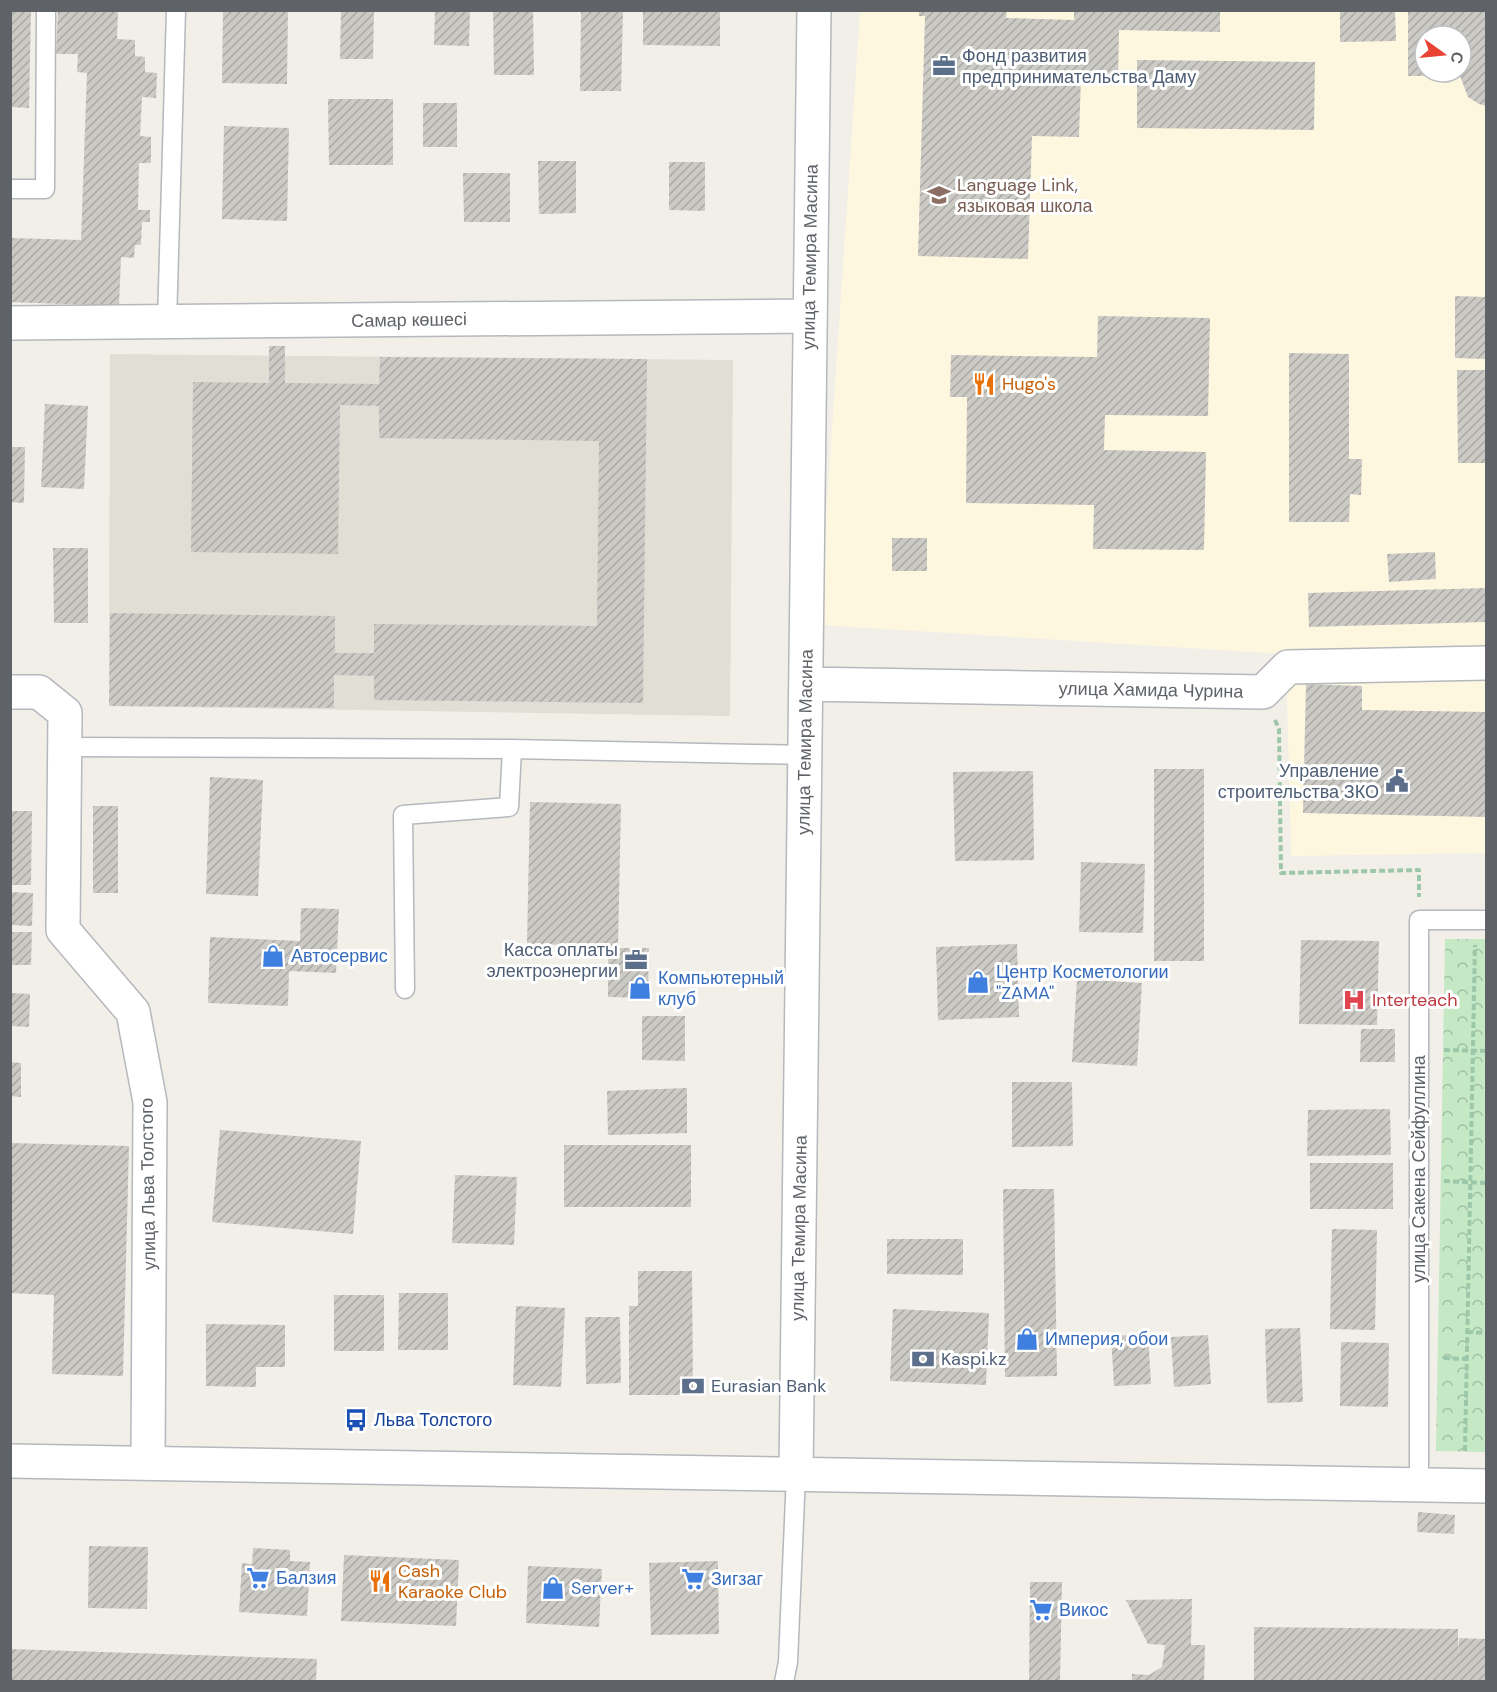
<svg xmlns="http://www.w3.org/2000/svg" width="1497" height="1692" viewBox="0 0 1497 1692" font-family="'DM Sans',sans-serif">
	<defs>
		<pattern id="forest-crowns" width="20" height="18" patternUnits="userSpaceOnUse" patternTransform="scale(1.5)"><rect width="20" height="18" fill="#c5e8c5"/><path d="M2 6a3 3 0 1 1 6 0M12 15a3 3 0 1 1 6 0" fill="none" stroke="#a3c0a4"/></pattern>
		<pattern id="building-hatch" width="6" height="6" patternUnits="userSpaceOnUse" patternTransform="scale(1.5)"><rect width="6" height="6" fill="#cccac5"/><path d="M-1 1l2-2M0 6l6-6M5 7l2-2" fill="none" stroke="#a9a8a4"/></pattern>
	</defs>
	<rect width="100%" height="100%" fill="#f1efe8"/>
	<!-- commercial -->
	<path fill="#fef7e0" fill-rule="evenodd" d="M860 11H1486V853L1291 856 1286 654 819 625ZM1425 36H1461V72H1425Z"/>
	<!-- education -->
	<path fill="#e1ded6" d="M110 354 733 360 730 716 109 706Z"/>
	<!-- forest -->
	<path fill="url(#forest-crowns)" d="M1445 939H1486V1452L1436 1451Z"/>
	<!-- building -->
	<path fill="url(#building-hatch)" d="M10 10H31L29 108 10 107Z
		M58 10H118L117 39 135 40V56L145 57V72L157 73 156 98 142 97 140 136 151 137V163H139L138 210H150V222H142L141 245H135L134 258 121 257 119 306 10 302V238L81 240 87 73 77 72 78 54H56Z
		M223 10H288L287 84 222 83Z
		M341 10H374L373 59H340Z
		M435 10H470L469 46 434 45Z
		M493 10H533L534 75H494Z
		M581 10H623L621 91H580Z
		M643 10H720V46L643 45Z
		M919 10H1007L1006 18 1074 20V10H1220V32L1119 30 1118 78 1081 77 1079 137 1032 136 1028 259 918 256 925 16H919Z
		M1340 10H1395L1396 41 1340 42Z
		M1408 10H1486V106L1479 104 1468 97 1460 76V34L1425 36V72H1446V76H1408Z
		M1137 60 1315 62 1314 130 1137 128Z
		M328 99H393V165H329Z
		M423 103H457V147H423Z
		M224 126 289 128 287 221 222 219Z
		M538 161H576V213L539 214Z
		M669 162H705V211L669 210Z
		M463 173H510V222H464Z
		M1455 296 1486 297V359L1455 358Z
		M1098 316 1210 318 1208 416 1105 415 1104 450 1206 452 1204 550 1093 549 1094 505 966 503 967 397H950L951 355 1097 357Z
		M269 346H285V383L379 384 380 357 647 359 643 703 374 700V676L334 675V708L109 706 110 613 335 616V653H374V624L597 626 599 441 379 438V406L340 405 338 554 191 552 193 382 269 383Z
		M1289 353 1349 354V459H1362L1361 495 1350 494 1349 522H1289Z
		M1457 370H1486V463H1458Z
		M45 404 88 406 84 489 41 487Z
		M10 447H25L24 503 10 502Z
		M892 538H927V571H892Z
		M53 548H88V623H54Z
		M1435 552 1436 579 1389 582 1387 554Z
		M1486 588V622L1309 627 1308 593Z
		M1306 684 1362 686V710L1486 712V817L1303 813Z
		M1154 769H1204V961H1154Z
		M1033 771 1034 860 955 861 953 772Z
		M210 777 263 780 258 896 206 894Z
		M530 802 621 804 618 946 527 944Z
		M93 806H118V893H93Z
		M10 811H32L31 885H10Z
		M1081 862 1145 864 1143 933 1079 932Z
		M10 892 33 893 32 926 10 925Z
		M301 908 339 909 336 973 289 971 288 1006 208 1003 210 937 300 941Z
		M10 932H32L31 965H10Z
		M1301 940 1379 941 1377 1025 1299 1024Z
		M1017 944 1019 1017 938 1020 936 947Z
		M608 948H649L648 998 608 997Z
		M1077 979 1142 983 1137 1066 1072 1062Z
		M10 993 30 994 29 1027 10 1026Z
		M642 1016H685V1061L642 1060Z
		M1361 1029H1395V1062H1360Z
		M10 1062 21 1063V1097L10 1096Z
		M1012 1082H1072L1073 1146 1012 1147Z
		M687 1088V1133L608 1135 607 1091Z
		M1390 1109 1391 1155 1307 1156 1308 1110Z
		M220 1130 361 1141 353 1234 212 1222Z
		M10 1143 129 1146 123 1376 52 1374 54 1295 10 1293Z
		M564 1145H691V1207H564Z
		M1310 1163H1393V1209H1310Z
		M455 1175 517 1177 514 1245 452 1243Z
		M1003 1189H1054L1057 1376 1005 1377Z
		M1332 1229 1377 1230 1375 1330 1330 1329Z
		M887 1239H963V1275L887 1274Z
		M638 1271H692L693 1395H629V1306H638Z
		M399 1293H448V1350H398Z
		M334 1295H384V1351H334Z
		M516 1306 565 1308 561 1387 513 1385Z
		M893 1309 989 1313 986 1385 890 1381Z
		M585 1317H620L621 1383 586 1384Z
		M206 1324 285 1325V1367H256V1387L206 1386Z
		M1300 1328 1303 1402 1267 1403 1265 1329Z
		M1148 1334 1151 1384 1114 1386 1111 1336Z
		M1208 1335 1211 1384 1174 1387 1171 1337Z
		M1341 1342 1389 1343 1388 1407 1340 1406Z
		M1418 1512 1455 1515 1454 1534 1417 1532Z
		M89 1546 148 1547 147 1609 88 1608Z
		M253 1548 290 1550V1561L310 1562 307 1616 239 1612 242 1563 252 1564Z
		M344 1555 459 1560 456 1626 341 1621Z
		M718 1561 719 1634 651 1635 649 1563Z
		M528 1566 602 1569 599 1627 526 1623Z
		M1030 1582H1062L1060 1682H1029Z
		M1192 1599 1191 1645H1205L1204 1682H1132V1674L1149 1675 1162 1667 1165 1645 1148 1644 1126 1600Z
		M1254 1627 1458 1629V1653L1459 1638 1486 1639V1682H1254Z
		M10 1649 317 1659 316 1682H10Z"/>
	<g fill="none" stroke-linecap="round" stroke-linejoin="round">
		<!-- service casing -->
		<g stroke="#b5b8bc" stroke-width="21">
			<path id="service" d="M10 189H45L46 10
				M167 323 176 10
				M65 747 512 749
				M405 989 403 815 509 807 512 749 805 755
				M1419 1485V920H1486
				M784 1682 788 1662 796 1474"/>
		</g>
		<!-- minor casing -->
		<g stroke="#b5b8bc" stroke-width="36">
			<path id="minor" d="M10 323 808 316
				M806 684 1263 692 1288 667 1486 663
				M10 692H39L65 713 63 930 133 1012 150 1102 148 1463
				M796 1474 814 10"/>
		</g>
		<!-- tertiary casing -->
		<g stroke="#b5b8bc" stroke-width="36">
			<path id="tertiary" d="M10 1461 1486 1486"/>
		</g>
		<!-- path -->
		<path stroke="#9cc7a9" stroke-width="4" stroke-dasharray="6 3" stroke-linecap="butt" d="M1275 720 1279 729 1281 873 1419 870V897
			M1444 1050 1486 1051
			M1444 1181 1486 1183
			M1467 1332 1486 1333
			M1444 1358 1466 1359
			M1465 1451 1475 945"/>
		<!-- service -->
		<use href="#service" stroke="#fff" stroke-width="18"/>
		<!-- minor -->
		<use href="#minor" stroke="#fff" stroke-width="33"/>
		<!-- tertiary -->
		<use href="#tertiary" stroke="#fff" stroke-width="33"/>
	</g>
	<!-- icons -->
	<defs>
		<g id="office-bare" transform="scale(1.8)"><path d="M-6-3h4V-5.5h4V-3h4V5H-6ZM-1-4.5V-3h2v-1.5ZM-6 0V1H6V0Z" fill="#5c6f8a" stroke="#fff" stroke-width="2.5" paint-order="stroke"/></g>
		<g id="school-bare" transform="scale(1.8)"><path d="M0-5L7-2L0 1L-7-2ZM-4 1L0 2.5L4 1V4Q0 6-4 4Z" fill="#8d6e63" stroke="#fff" stroke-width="2.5" paint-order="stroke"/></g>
		<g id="restaurant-bare" transform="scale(1.8)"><path d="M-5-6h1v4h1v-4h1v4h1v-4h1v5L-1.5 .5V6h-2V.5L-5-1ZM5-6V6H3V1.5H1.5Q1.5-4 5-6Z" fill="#e8710a" stroke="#fff" stroke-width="2.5" paint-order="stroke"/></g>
		<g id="civic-bare" transform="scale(1.8)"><path d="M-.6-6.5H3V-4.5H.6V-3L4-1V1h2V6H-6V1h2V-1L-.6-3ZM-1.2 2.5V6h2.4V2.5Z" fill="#5c6f8a" stroke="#fff" stroke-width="2.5" paint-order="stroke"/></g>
		<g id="shop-bare" transform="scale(1.8)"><path d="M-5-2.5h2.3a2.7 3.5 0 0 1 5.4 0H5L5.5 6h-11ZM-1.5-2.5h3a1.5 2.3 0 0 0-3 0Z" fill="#3f7fe0" stroke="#fff" stroke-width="2.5" paint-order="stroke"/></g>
		<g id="hospital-bare" transform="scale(1.8)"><path d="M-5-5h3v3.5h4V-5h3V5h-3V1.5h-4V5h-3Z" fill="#e0444e" stroke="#fff" stroke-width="2.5" paint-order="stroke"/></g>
		<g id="bank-bare" transform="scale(1.8)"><path d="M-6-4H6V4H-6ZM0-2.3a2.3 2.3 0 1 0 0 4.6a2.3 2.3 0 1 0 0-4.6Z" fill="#5c6f8a" stroke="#fff" stroke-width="2.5" paint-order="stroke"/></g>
		<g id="bus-bare" transform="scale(1.8)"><path d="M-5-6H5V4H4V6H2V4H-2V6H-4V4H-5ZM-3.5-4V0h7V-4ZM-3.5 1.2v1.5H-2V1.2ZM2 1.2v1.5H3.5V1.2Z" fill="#1a4fb4" stroke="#fff" stroke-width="2.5" paint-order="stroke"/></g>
		<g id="supermarket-bare" transform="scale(1.8)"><path d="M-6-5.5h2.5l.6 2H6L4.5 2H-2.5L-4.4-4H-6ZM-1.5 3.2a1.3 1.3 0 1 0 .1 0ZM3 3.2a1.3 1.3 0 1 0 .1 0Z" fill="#3f7fe0" stroke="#fff" stroke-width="2.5" paint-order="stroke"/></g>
	</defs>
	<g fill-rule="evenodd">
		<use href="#office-bare" x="944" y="66"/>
		<use href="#school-bare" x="939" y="195"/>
		<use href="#restaurant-bare" x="984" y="384"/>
		<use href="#civic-bare" x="1397" y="781"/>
		<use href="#shop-bare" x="273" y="956"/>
		<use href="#office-bare" x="636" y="960"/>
		<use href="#shop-bare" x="978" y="982"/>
		<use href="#shop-bare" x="640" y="988"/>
		<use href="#hospital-bare" x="1354" y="1000"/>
		<use href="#shop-bare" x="1027" y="1339"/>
		<use href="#bank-bare" x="923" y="1359"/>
		<use href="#bank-bare" x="693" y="1386"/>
		<use href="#bus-bare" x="356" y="1420"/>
		<use href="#supermarket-bare" x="258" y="1578"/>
		<use href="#supermarket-bare" x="693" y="1579"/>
		<use href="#restaurant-bare" x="380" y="1581"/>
		<use href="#shop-bare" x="553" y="1588"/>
		<use href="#supermarket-bare" x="1041" y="1610"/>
	</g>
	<g text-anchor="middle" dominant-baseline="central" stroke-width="6" stroke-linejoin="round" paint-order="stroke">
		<!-- service labels -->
		<g font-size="18" fill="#4e5e75" stroke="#fff" text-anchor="start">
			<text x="962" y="56">Фонд развития<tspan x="962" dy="21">предпринимательства Даму</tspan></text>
			<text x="1379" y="771" text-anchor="end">Управление<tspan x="1379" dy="21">строительства ЗКО</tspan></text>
			<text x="618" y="950" text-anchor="end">Касса оплаты<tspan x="618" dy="21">электроэнергии</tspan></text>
			<text x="941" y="1359">Kaspi.kz</text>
			<text x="711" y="1386">Eurasian Bank</text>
		</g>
		<!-- education labels -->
		<g font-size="18" fill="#785e54" stroke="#fff" text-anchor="start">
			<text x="957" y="185">Language Link,<tspan x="957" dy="21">языковая школа</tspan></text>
		</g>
		<!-- street labels -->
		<g font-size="18" fill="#5f6368" stroke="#fff">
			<text transform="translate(810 257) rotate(-89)">улица Темира Масина</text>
			<text transform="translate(409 320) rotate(-1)">Самар көшесі</text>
			<text transform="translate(1151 690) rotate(1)">улица Хамида Чурина</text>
			<text transform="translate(805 742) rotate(-89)">улица Темира Масина</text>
			<text transform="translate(1419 1169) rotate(-90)">улица Сакена Сейфуллина</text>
			<text transform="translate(148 1184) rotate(-91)">улица Льва Толстого</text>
			<text transform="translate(799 1228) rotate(-89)">улица Темира Масина</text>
		</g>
		<!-- food labels -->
		<g font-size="18" fill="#c56008" stroke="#fff" text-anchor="start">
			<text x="1002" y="384">Hugo's</text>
			<text x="398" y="1571">Cash<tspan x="398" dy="21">Karaoke Club</tspan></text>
		</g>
		<!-- shop labels -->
		<g font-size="18" fill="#366cbe" stroke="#fff" text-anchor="start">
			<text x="291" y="956">Автосервис</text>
			<text x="996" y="972">Центр Косметологии<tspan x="996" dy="21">"ZAMA"</tspan></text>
			<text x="658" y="978">Компьютерный<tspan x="658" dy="21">клуб</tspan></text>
			<text x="1045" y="1339">Империя, обои</text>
			<text x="276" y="1578">Балзия</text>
			<text x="711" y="1579">Зигзаг</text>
			<text x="571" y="1588">Server+</text>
			<text x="1059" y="1610">Викос</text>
		</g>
		<!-- health labels -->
		<g font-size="18" fill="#be3a42" stroke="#fff" text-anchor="start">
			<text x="1372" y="1000">Interteach</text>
		</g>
		<!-- transit labels -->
		<g font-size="18" fill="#164399" stroke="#fff" text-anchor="start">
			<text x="374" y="1420">Льва Толстого</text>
		</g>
	</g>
	<!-- border -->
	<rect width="1497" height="1692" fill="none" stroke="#5f6368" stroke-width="24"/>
	<!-- north arrow -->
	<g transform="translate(1443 54) rotate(105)"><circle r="28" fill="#ffffff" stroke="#bfc1c3" stroke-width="1.5"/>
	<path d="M0-4.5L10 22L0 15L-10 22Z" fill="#ea4335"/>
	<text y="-9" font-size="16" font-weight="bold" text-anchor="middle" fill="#5f6368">С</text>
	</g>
</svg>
